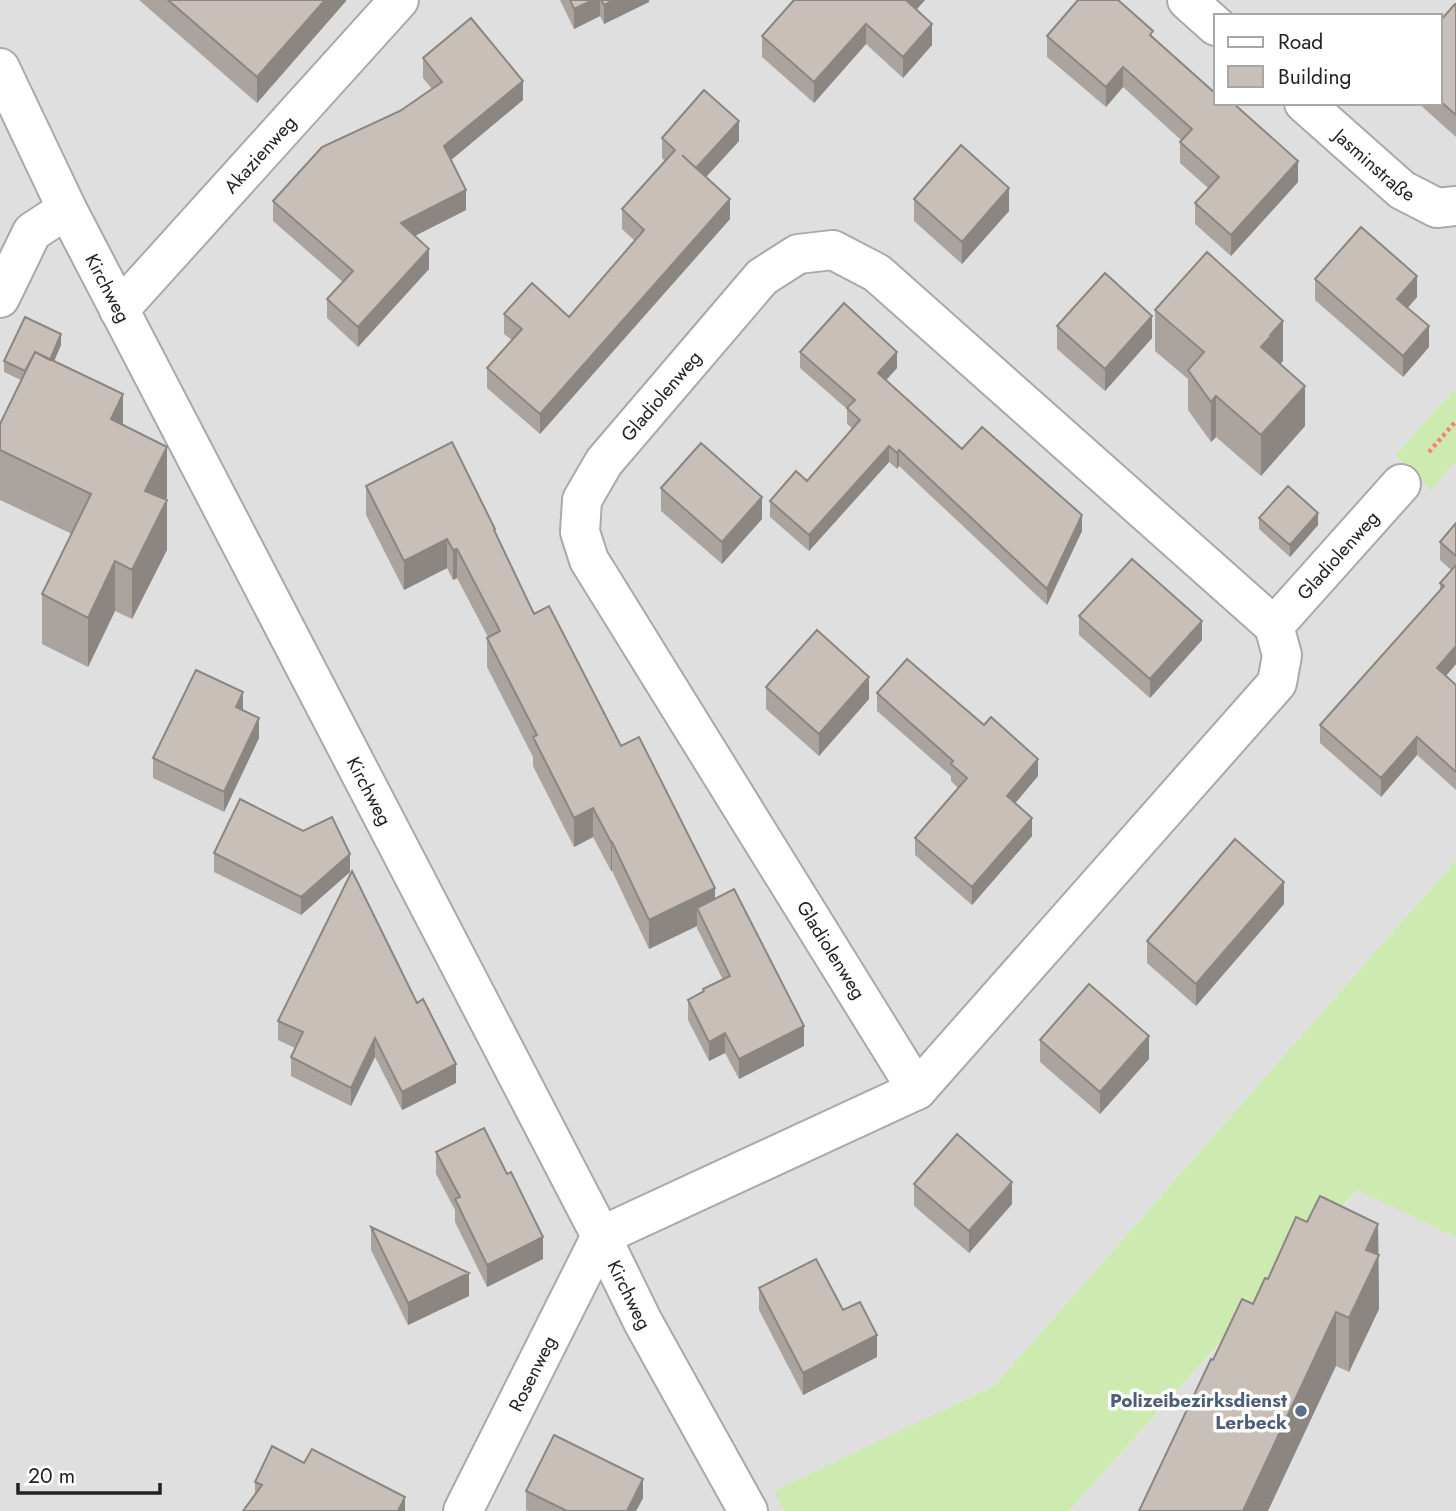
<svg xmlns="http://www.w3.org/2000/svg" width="1456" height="1511" viewBox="0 0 1456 1511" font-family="Jost,sans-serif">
	<rect width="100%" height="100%" fill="#f2efe9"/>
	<!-- residential -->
	<path fill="#e0dfdf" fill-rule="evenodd" d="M0 0H1456V388L1395 455 1431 489 1456 461V860L994 1386 775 1491 784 1511H0ZM1216 16H1440V103H1216Z
		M1358 1190 1456 1237V1511H1069Z"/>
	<!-- grass -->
	<path fill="#cdebb0" d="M1456 388V461L1431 490 1395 455Z
		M1456 860V1237L1357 1190 1069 1511H784L774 1491 994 1386Z"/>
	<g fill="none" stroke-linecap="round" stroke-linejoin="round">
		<!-- minor casing -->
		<g stroke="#a9a9a9" stroke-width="42">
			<g id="minor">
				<path d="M1187 0 1216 26"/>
				<path id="s1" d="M0 68 67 209 601 1236 643 1322 748 1511"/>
				<path id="s2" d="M1304 103 1402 190 1437 208 1456 206"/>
				<path d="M0 298 32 232 67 209"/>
				<path id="s3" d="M119 310 399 0"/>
				<path id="s4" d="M917 1090 589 560 580 532 582 500 604 462 762 277 798 254 833 250 877 273 1274 626 1401 484"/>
				<path id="s5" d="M463 1511 601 1236 917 1090 1277 683 1282 655 1274 626"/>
			</g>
		</g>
		<!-- path -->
		<path stroke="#fa8072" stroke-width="4.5" stroke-dasharray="3.5 3.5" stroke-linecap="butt" d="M1429 452 1456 421"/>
		<!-- minor -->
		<use href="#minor" stroke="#fff" stroke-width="38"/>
	</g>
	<!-- wall -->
	<path fill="#aba49e" d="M139 0H346V1L257 103Z
		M560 0H649V2L604 24 600 16 574 29Z
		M793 0H925L916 10 932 45 903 78 866 44 814 103 762 57V36Z
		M1456 4V137L1418 103H1440V21Z
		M1047 36 1153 37 1298 182 1231 256 1195 224V203L1208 188 1180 163V142L1182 141 1123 87 1106 107 1047 57Z
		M423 58 523 100 451 160 466 210 414 236 429 269 358 347 327 318V299L343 282 273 221V201L432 89 423 78Z
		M662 138 739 141 706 177 730 219 540 434 487 388V368L512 340 504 334V314L569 317 635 241 622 229V209L665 161 662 158Z
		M914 199 1009 211 962 264 914 221Z
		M1315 279 1417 297 1408 308 1429 347 1403 377 1315 300Z
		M1155 310 1283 361 1280 364 1305 426 1261 476 1216 437 1211 442 1188 410V379L1155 351Z
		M1057 326 1152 338 1105 391 1057 349Z
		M61 345 54 362 123 425 167 497 165 500 167 550 132 619 115 611 88 667 42 644V594L72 534 0 500V424L21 380 4 372V361Z
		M800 352 897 368 886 380 962 449 1082 531 1047 605 899 466 897 469 889 462 809 551 770 517V501L807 481 853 429 847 424V409L800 368Z
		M366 486 495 533 534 614 621 746 715 899 804 1046 739 1079 725 1053 709 1061 688 1020V1000L703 992V989L723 980 697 928V926L649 949 612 871H611L593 837 574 847 533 766V757L487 667V638L488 637 457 578 453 580 447 568 404 590 366 515Z
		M661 488 762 519 722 564 661 511Z
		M1259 518 1318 525 1290 557 1259 529Z
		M1456 523V664L1446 676 1456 685V790L1417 755 1381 797 1320 743V725L1440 590V583L1451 570 1440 560V542Z
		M1079 616 1202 640 1150 698 1079 635Z
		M766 687 869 699 819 756 766 709Z
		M877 693 1038 776 1015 803 1032 836 972 905 915 855V838L958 788 951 781V776L877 711Z
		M243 710 259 738 224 812 153 778V758Z
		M214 853 350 872 301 915 214 872Z
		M1284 904 1196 1006 1147 963V941Z
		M417 1003 456 1083 402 1110 375 1057 351 1106 291 1076V1057L295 1048 278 1040V1021Z
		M1040 1040 1149 1059 1100 1114 1040 1062Z
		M436 1152 507 1174 543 1259 487 1287 455 1222V1210L436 1174Z
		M914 1184 1012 1204 969 1253 914 1206Z
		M1307 1222 1378 1224 1379 1309 1349 1372 1336 1366 1213 1360 1253 1304 1268 1279Z
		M371 1227 469 1296 408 1325 371 1250Z
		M759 1288 877 1357 803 1395 759 1310Z
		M304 1463 405 1511 255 1496V1482Z
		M526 1491 643 1498 636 1511H528L526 1510Z"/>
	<!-- shaded-wall -->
	<path fill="#8b8681" d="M325 0H346V1L257 103V77Z
		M593 0H600V16L574 29V9Z
		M613 0H649V2L604 24V5Z
		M906 0H925L906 21Z
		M866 24V44L814 103V82Z
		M932 24V45L903 78V57Z
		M1123 67V87L1106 107V87Z
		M523 81V100L444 166V146Z
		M739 121V141L696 188V168Z
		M1298 161V182L1231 256V235Z
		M1009 188V211L962 264V242Z
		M466 190V210L401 243V223Z
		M730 199V219L540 434V414Z
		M429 249V269L358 347V327Z
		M1417 276V297L1397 319V299Z
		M1152 316V338L1105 391V369Z
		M1283 321V361L1271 374 1261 347 1270 335Z
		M1429 326V347L1403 377V356Z
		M61 334V345L41 390V379Z
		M897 352V368L878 389V373Z
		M1305 386V426L1261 476V435Z
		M123 394V444L111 419Z
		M1216 396V437L1211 442V402Z
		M889 446V462L809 551V535Z
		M167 447V497L145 540V491Z
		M899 450V466L897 469V453Z
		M762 497V519L722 564V542Z
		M167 500V550L132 619V570Z
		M1318 513V525L1290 557V545Z
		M1082 515V531L1047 605V589Z
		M447 539V568L404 590V561Z
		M457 549V578L453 580V550Z
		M115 561V611L88 667V618Z
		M1202 621V640L1150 698V679Z
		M1456 646V664L1437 686V668Z
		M869 677V699L819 756V734Z
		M243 692V712L236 707Z
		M259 718V738L224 812V792Z
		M1417 737V755L1381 797V778Z
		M1038 759V776L1007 813V796Z
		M593 808V837L574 847V818Z
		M1032 818V836L972 905V887Z
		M611 842H612V871H611Z
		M350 854V872L301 915V897Z
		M1284 882V904L1196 1006V984Z
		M715 888V917L697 908V926L649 949V920Z
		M804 1026V1046L739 1079V1059Z
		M725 1033V1053L709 1061V1042Z
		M1149 1036V1059L1100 1114V1092Z
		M375 1038V1057L351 1106V1088Z
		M456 1064V1083L402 1110V1092Z
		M1012 1182V1204L969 1253V1231Z
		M1378 1224 1379 1309 1349 1372V1318L1366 1250Z
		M543 1237V1259L487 1287V1265Z
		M469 1273V1296L408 1325V1303Z
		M1336 1312V1366L1268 1511H1243Z
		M877 1335V1357L803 1395V1373Z
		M643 1479V1498L636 1511H627Z
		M405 1497V1511H398Z"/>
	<!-- building -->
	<path fill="#c7bfb8" stroke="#8b8681" stroke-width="2" d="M168 0H325L257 77Z
		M570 0H593L574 9Z
		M601 0H613L604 5Z
		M794 0H906L932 24 903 57 866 24 814 82 762 36Z
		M1078 0H1118L1153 31 1150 35 1216 94V103H1233L1298 161 1231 235 1195 203 1219 177 1180 142 1192 129 1123 67 1106 87 1047 36Z
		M1455 4H1456V115L1440 101V21Z
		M471 18 523 81 444 146 466 190 401 223 429 249 358 327 327 299 353 271 273 201 322 147 400 111 442 82 423 58Z
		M704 90 739 121 696 168 682 155 730 199 540 414 487 368 522 329 504 314 532 283 569 317 644 230 622 209 675 150 662 138Z
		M961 145 1009 188 962 242 914 199Z
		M1361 227 1417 276 1397 299 1429 326 1403 356 1315 279Z
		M1207 252 1283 321 1270 335 1271 336 1261 347 1305 386 1261 435 1216 396 1211 402 1188 370 1204 352 1155 310Z
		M1105 273 1152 316 1105 369 1057 326Z
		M844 303 897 352 878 373 962 449 982 427 1082 515 1047 589 899 450 897 453 889 446 809 535 770 501 796 471 807 481 860 420 847 408 855 400 800 352Z
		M25 317 61 334 50 360 35 352 25 371 4 361Z
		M35 352 123 394 111 419 167 447 145 491 167 500 132 570 115 561 88 618 42 594 91 494 0 450V424Z
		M452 442 495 529 494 530 534 614 549 606 621 746 639 737 715 888 649 920 612 842H611L593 808 574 818 533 737 537 735 487 638 500 631 457 549 453 550 447 539 404 561 366 486Z
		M701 443 762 497 722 542 661 488Z
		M1288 486 1318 513 1290 545 1259 518Z
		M1456 523V556L1440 542Z
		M1132 559 1202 621 1150 679 1079 616Z
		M1456 565V646L1437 668 1456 685V772L1417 737 1381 778 1320 725 1444 586 1440 583Z
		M817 630 869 677 819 734 766 687Z
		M907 659 984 725 991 717 1038 759 1007 796 1032 818 972 887 915 838 967 778 951 764 953 761 877 693Z
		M196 670 243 692 236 707 259 718 224 792 153 758Z
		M240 799 303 831 332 817 350 854 301 897 214 853Z
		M1235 839 1284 882 1196 984 1147 941Z
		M352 871 417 1003 423 999 456 1064 402 1092 375 1038 351 1088 291 1057 303 1032 278 1021Z
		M734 889 804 1026 739 1059 725 1033 709 1042 688 1000 704 991 703 989 730 976 697 908Z
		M1089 984 1149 1036 1100 1092 1040 1040Z
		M484 1128 507 1174 511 1172 543 1237 487 1265 455 1199 460 1197 436 1152Z
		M957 1134 1012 1182 969 1231 914 1184Z
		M1320 1196 1378 1224 1366 1250 1379 1255 1349 1318 1336 1312 1243 1511H1139L1211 1359 1213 1360 1242 1299 1253 1304 1265 1278 1268 1279 1296 1217 1307 1222Z
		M371 1227 469 1273 408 1303Z
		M816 1259 843 1310 860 1302 877 1335 803 1373 759 1288Z
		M554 1435 643 1479 627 1511H567L526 1491Z
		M272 1446 304 1463 312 1449 405 1497 398 1511H243L262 1485 255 1482Z"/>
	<!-- markers -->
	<circle fill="#5c6f8a" stroke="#fff" stroke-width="2.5" cx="1301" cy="1411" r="7"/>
	<g text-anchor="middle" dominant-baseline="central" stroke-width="7" stroke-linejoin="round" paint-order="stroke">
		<!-- street labels -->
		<g font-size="19" fill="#222" stroke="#fff">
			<text stroke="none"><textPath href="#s3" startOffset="210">Akazienweg</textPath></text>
			<text stroke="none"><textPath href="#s2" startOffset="94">Jasminstraße</textPath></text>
			<text stroke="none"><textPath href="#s1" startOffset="245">Kirchweg</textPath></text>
			<text stroke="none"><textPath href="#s4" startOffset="816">Gladiolenweg</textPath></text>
			<text stroke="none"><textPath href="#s4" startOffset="1726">Gladiolenweg</textPath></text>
			<text stroke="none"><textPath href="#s1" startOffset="812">Kirchweg</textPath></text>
			<text transform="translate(831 950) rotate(58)">Gladiolenweg</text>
			<text stroke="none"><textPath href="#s1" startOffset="1379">Kirchweg</textPath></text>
			<text stroke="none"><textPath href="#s5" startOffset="154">Rosenweg</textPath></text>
		</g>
		<!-- service labels -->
		<g font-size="19" font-weight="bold" fill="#4e5e75" stroke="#fff" text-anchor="end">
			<text x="1287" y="1400">Polizeibezirksdienst<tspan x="1287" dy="22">Lerbeck</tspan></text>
		</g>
	</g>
	<!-- legend -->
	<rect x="1214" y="14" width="228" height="91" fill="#ffffff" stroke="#a7a7a7" stroke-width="2"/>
	<rect x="1228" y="37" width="35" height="10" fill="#ffffff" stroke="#a7a7a7" stroke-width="2"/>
	<text x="1278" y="49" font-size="21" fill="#222222">Road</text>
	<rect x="1228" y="66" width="35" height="21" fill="#c7bfb8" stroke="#a7a7a7" stroke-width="2"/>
	<text x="1278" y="84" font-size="21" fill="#222222">Building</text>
	<!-- scale -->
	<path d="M18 1483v10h142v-10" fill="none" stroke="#222222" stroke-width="3.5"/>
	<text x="28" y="1483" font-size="21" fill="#222222" stroke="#ffffff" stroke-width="5" paint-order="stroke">20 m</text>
</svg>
